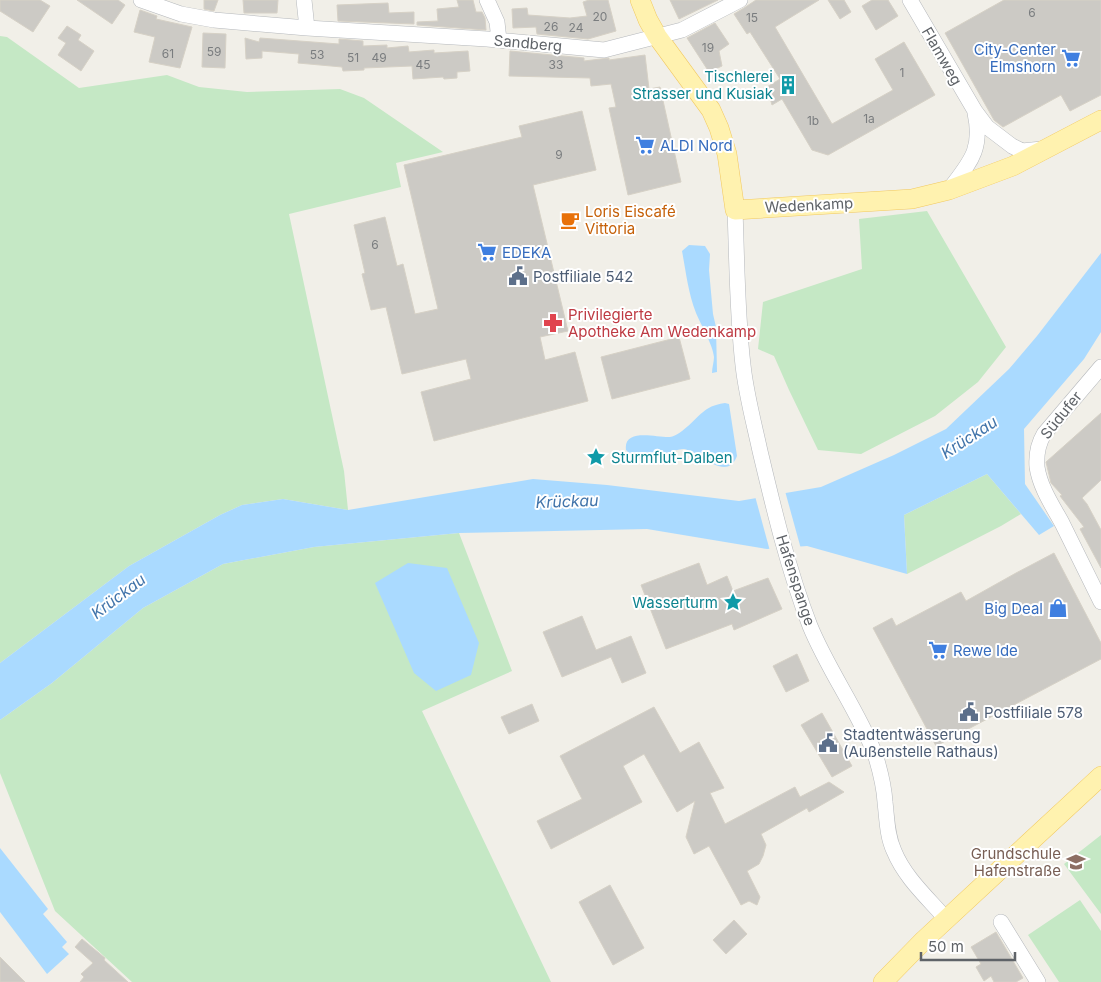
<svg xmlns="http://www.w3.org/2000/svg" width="1101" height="982" viewBox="0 0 1101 982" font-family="Inter,sans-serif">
	<rect width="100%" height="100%" fill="#f1efe8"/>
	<!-- green -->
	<path fill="#c5e8c5" d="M0 36 7 37 79 88 167 75 199 87 247 92 340 89 364 98 443 152 396 163 401 187 289 214 344 471 348 510 283 499 242 505 220 515 129 566 0 663Z
		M927 211 1006 347 978 382 935 416 861 454 818 450 789 390 774 356 758 349 763 302 862 269 859 219Z
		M987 474 1021 514 1001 526 907 574 904 515Z
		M459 533 512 671 422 711 551 982H132L55 911 0 773V720L52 683 143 608 223 564 314 547Z
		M1101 835V914L1064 864Z
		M1080 900 1101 931V982H1059L1028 935Z"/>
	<!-- water -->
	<path fill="#aadaff" d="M689 245 705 246 710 254 709 270 713 314 716 327 717 372 712 373C712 367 714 362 714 357 713 345 701 325 696 313 688 292 686 272 682 251Z
		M1101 253V332L1084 359 1024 429 1025 484 1054 526 1039 535 987 474 904 515 907 574 807 546 767 549 647 529 459 533 314 547 223 564 143 608 52 683 0 720V663L129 566 220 515 242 505 283 499 348 510 533 479 607 485 739 501 821 487 894 455 946 429 1009 369 1037 336Z
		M725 403 729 404 737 456C727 483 700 452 684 449 681 449 676 450 673 451 656 456 641 467 626 450 623 427 658 438 670 437 683 435 696 416 707 409 713 405 719 404 725 403Z
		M408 563 447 568 479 643 471 675 436 691 414 673 375 583Z
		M0 848 48 909 43 914 67 942 62 947 69 954 47 974 0 912Z"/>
	<!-- pier -->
	<path fill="#f1efe8" d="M785 491 801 549 770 551 755 496Z"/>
	<!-- building -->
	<path fill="#cccac5" stroke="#d6d1c6" d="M0 0H40L50 6 33 32 0 11Z
		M77 0H118L125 5 112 24Z
		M204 0H218L214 11 204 9Z
		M243 0H278L277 13H244Z
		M457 0H473L476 12H482L485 18 486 30 417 25V22L438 21 437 9 459 7Z
		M589 0H608L616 31 588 39 537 34 536 27 513 28 512 9 527 8 528 15 570 18 587 16 583 2Z
		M670 0H718L679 19Z
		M756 0H819L775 27 832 124 893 90 875 59 904 42 935 95 828 155 812 150 782 99 772 105 767 87 780 79 750 32 747 34 734 14 744 8Z
		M828 0H844L851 12 840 19Z
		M872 0H888L898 16 876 30 862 6Z
		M1004 0H1101V95L1070 111 1061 95 1003 127 994 120 945 33Z
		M388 3 389 13 414 12V24L338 21 337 5Z
		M140 10 157 16 156 19 192 27 180 68 149 62 155 37 134 32Z
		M715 23 729 44 719 51 722 66 709 72 687 38Z
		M67 26 81 35 78 40 94 51 81 71 58 55 66 43 58 38Z
		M203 33 226 34 225 68 202 67Z
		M245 38 259 42 260 38 339 44V39L363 41V46L387 45V48L408 46 409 52 434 50V53L468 51 470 71 457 72V78L444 79 443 77 413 79 412 66 364 68V70L343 71 342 67 298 63 299 54 262 51V58L246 59Z
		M510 51 584 58V61L609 58V60L645 55 649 89 660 87 681 182 628 195 609 108 616 107 611 84 591 86 590 78 509 76Z
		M582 111 596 170 533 185 568 331 540 337 545 360 575 352 588 401 434 441 421 392 471 379 466 359 402 374 386 307 371 310 362 274 365 273 354 225 385 217 397 266 403 264 415 314 438 309 404 165 522 137 519 126Z
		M679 337 690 379 612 399 601 357Z
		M1101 413V480L1082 498 1087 504 1101 530V568L1080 529 1084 527 1060 496 1062 495 1051 483 1046 462Z
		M1054 553 1101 643V659L936 746 873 628 892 618 896 626 961 592 966 601 1016 573Z
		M699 563 707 585 727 576 733 591 768 578 782 609 734 630 732 624 666 649 641 585Z
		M582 616 596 650 631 636 646 673 622 683 611 657 562 677 543 632Z
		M797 654 809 681 786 692 773 666Z
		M532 704 539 721 509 734 501 717Z
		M654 707 680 753 699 742 724 788 710 793 725 824 795 787 800 797 829 782 844 792 809 812 807 808 761 834 766 845 763 856 759 864 747 871 760 897 757 905 749 901 741 905 709 846 694 854 686 837 695 801 677 812 644 754 623 766 642 802 551 849 537 821 582 799 560 756Z
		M822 713 852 766 832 777 801 725Z
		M610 885 644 948 613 965 579 902Z
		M734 920 747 934 726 954 713 940Z
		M996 932 1023 978 1016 982H994L991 976 984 981 976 967 981 964 971 947Z
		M82 939 105 958 104 960 128 982H80L84 977 81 974 93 963 75 947Z
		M0 957 25 982H0Z"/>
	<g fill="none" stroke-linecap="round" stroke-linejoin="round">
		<!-- minor casing -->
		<g stroke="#b5b8bc" stroke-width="16">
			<path id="minor" d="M141 0 181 14 214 20 307 28 487 39 604 50 682 30 740 0
				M304 0 307 28
				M487 0 497 22 499 40
				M910 0 975 111 987 127 1012 146 1022 151 1042 149
				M949 190C970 162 983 150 975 113
				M735 210C737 262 737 314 743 365 746 394 754 423 760 451 774 510 788 569 810 626 828 670 857 709 875 754 880 770 884 786 885 802 887 819 887 836 894 851 905 878 928 898 947 920
				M1101 367 1044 434C1038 444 1036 454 1037 467 1040 487 1052 505 1062 523 1075 549 1088 576 1101 602
				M1001 922 1038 982"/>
		</g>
		<!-- major casing -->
		<g stroke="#f2c960" stroke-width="20">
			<path id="major" d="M640 0 648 20 657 36 711 110 719 128 727 154 735 210 912 199 949 190 1013 166 1101 120
				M883 982 924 940 1101 776"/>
		</g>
		<!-- minor -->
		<use href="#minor" stroke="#fff" stroke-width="15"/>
		<!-- major -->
		<use href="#major" stroke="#fff2af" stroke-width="19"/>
	</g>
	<!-- icons -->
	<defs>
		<g id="supermarket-bare" transform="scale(1.5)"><path d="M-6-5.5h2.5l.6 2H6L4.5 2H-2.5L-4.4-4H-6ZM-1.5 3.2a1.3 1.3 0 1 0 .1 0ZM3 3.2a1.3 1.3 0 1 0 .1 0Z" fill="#3f7fe0" stroke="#fff" stroke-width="2.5" paint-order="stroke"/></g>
		<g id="building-bare" transform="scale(1.5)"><path d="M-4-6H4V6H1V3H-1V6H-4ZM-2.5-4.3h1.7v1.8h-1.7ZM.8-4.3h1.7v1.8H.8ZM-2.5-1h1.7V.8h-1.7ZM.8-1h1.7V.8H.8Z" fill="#0f9aa8" stroke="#fff" stroke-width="2.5" paint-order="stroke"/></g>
		<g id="cafe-bare" transform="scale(1.5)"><path d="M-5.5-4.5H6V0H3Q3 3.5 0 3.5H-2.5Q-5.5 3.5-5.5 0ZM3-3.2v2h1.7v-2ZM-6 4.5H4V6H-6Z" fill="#e8710a" stroke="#fff" stroke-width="2.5" paint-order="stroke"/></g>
		<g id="civic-bare" transform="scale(1.5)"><path d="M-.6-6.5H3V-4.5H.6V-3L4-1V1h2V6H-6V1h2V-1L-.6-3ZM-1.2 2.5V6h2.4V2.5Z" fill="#5c6f8a" stroke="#fff" stroke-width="2.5" paint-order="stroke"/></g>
		<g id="pharmacy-bare" transform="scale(1.5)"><path d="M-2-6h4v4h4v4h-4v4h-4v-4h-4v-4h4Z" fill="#e0444e" stroke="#fff" stroke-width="2.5" paint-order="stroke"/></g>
		<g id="sight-bare" transform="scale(1.5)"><path d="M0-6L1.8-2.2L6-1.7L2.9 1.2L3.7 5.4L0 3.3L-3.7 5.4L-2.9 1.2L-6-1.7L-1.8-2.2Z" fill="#0f9aa8" stroke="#fff" stroke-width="2.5" paint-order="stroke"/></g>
		<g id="shop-bare" transform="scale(1.5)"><path d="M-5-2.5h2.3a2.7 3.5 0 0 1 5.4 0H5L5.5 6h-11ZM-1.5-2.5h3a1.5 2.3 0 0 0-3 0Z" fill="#3f7fe0" stroke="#fff" stroke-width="2.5" paint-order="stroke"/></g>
		<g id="school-bare" transform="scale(1.5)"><path d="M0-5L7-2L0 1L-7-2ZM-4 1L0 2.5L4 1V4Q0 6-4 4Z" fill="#8d6e63" stroke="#fff" stroke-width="2.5" paint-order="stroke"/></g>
	</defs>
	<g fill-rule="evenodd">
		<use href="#supermarket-bare" x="1071" y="58"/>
		<use href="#building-bare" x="788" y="85"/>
		<use href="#supermarket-bare" x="645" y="145"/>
		<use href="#cafe-bare" x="570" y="220"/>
		<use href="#supermarket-bare" x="487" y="252"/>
		<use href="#civic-bare" x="518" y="276"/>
		<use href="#pharmacy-bare" x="553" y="323"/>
		<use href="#sight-bare" x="596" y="457"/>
		<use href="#sight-bare" x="733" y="602"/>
		<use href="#shop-bare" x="1058" y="608"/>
		<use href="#supermarket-bare" x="938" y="650"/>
		<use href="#civic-bare" x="969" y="712"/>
		<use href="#civic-bare" x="828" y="743"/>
		<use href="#school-bare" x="1076" y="862"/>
	</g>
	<g text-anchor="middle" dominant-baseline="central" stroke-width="4" stroke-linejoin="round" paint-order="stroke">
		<!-- number labels -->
		<g font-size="12" fill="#7a7d7f">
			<text x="1032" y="12">6</text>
			<text x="600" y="16">20</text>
			<text x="752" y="17">15</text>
			<text x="551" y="26">26</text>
			<text x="576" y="27">24</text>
			<text x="708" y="47">19</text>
			<text x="214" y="51">59</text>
			<text x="168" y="53">61</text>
			<text x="317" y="54">53</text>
			<text x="353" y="57">51</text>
			<text x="379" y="57">49</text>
			<text x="423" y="64">45</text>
			<text x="556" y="64">33</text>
			<text x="902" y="72">1</text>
			<text x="869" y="118">1a</text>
			<text x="813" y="120">1b</text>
			<text x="559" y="154">9</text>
			<text x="375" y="244">6</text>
		</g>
		<!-- street labels -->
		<g font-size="15" fill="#5f6368" stroke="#fff">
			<text transform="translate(528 43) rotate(5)">Sandberg</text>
			<text transform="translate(942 56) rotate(60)">Flamweg</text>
			<text transform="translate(809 205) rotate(-3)">Wedenkamp</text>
			<text transform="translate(1061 415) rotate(-51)">Südufer</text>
			<text transform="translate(796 580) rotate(72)">Hafenspange</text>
		</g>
		<!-- shop labels -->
		<g font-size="15" fill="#366cbe" stroke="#fff" text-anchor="start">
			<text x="1056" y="49" text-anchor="end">City-Center<tspan x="1056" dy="17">Elmshorn</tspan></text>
			<text x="660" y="145">ALDI Nord</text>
			<text x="502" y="252">EDEKA</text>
			<text x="1043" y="608" text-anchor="end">Big Deal</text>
			<text x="953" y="650">Rewe Ide</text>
		</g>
		<!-- culture labels -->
		<g font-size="15" fill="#0d838f" stroke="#fff" text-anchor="end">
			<text x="773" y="76">Tischlerei<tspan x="773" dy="17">Strasser und Kusiak</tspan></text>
			<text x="611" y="457" text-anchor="start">Sturmflut-Dalben</text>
			<text x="718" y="602">Wasserturm</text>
		</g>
		<!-- food labels -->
		<g font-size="15" fill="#c56008" stroke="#fff" text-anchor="start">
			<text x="585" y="211">Loris Eiscafé<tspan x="585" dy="17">Vittoria</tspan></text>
		</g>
		<!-- service labels -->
		<g font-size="15" fill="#4e5e75" stroke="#fff" text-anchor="start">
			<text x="533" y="276">Postfiliale 542</text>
			<text x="984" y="712">Postfiliale 578</text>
			<text x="843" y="734">Stadtentwässerung<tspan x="843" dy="17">(Außenstelle Rathaus)</tspan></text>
		</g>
		<!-- health labels -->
		<g font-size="15" fill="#be3a42" stroke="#fff" text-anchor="start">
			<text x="568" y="314">Privilegierte<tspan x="568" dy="17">Apotheke Am Wedenkamp</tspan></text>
		</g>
		<!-- education labels -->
		<g font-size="15" fill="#785e54" stroke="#fff" text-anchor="end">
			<text x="1061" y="853">Grundschule<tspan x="1061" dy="17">Hafenstraße</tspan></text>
		</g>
		<!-- water labels -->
		<g font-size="16" font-style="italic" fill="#4174aa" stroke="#fff">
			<text transform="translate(969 437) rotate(-33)">Krückau</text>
			<text transform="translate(567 501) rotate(-2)">Krückau</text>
			<text transform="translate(118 596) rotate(-37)">Krückau</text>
		</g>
	</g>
	<!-- scale -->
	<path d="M921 952v8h94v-8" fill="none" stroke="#5f6368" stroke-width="2.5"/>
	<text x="928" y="952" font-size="15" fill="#5f6368" stroke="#ffffff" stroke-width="4" paint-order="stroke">50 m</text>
</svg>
